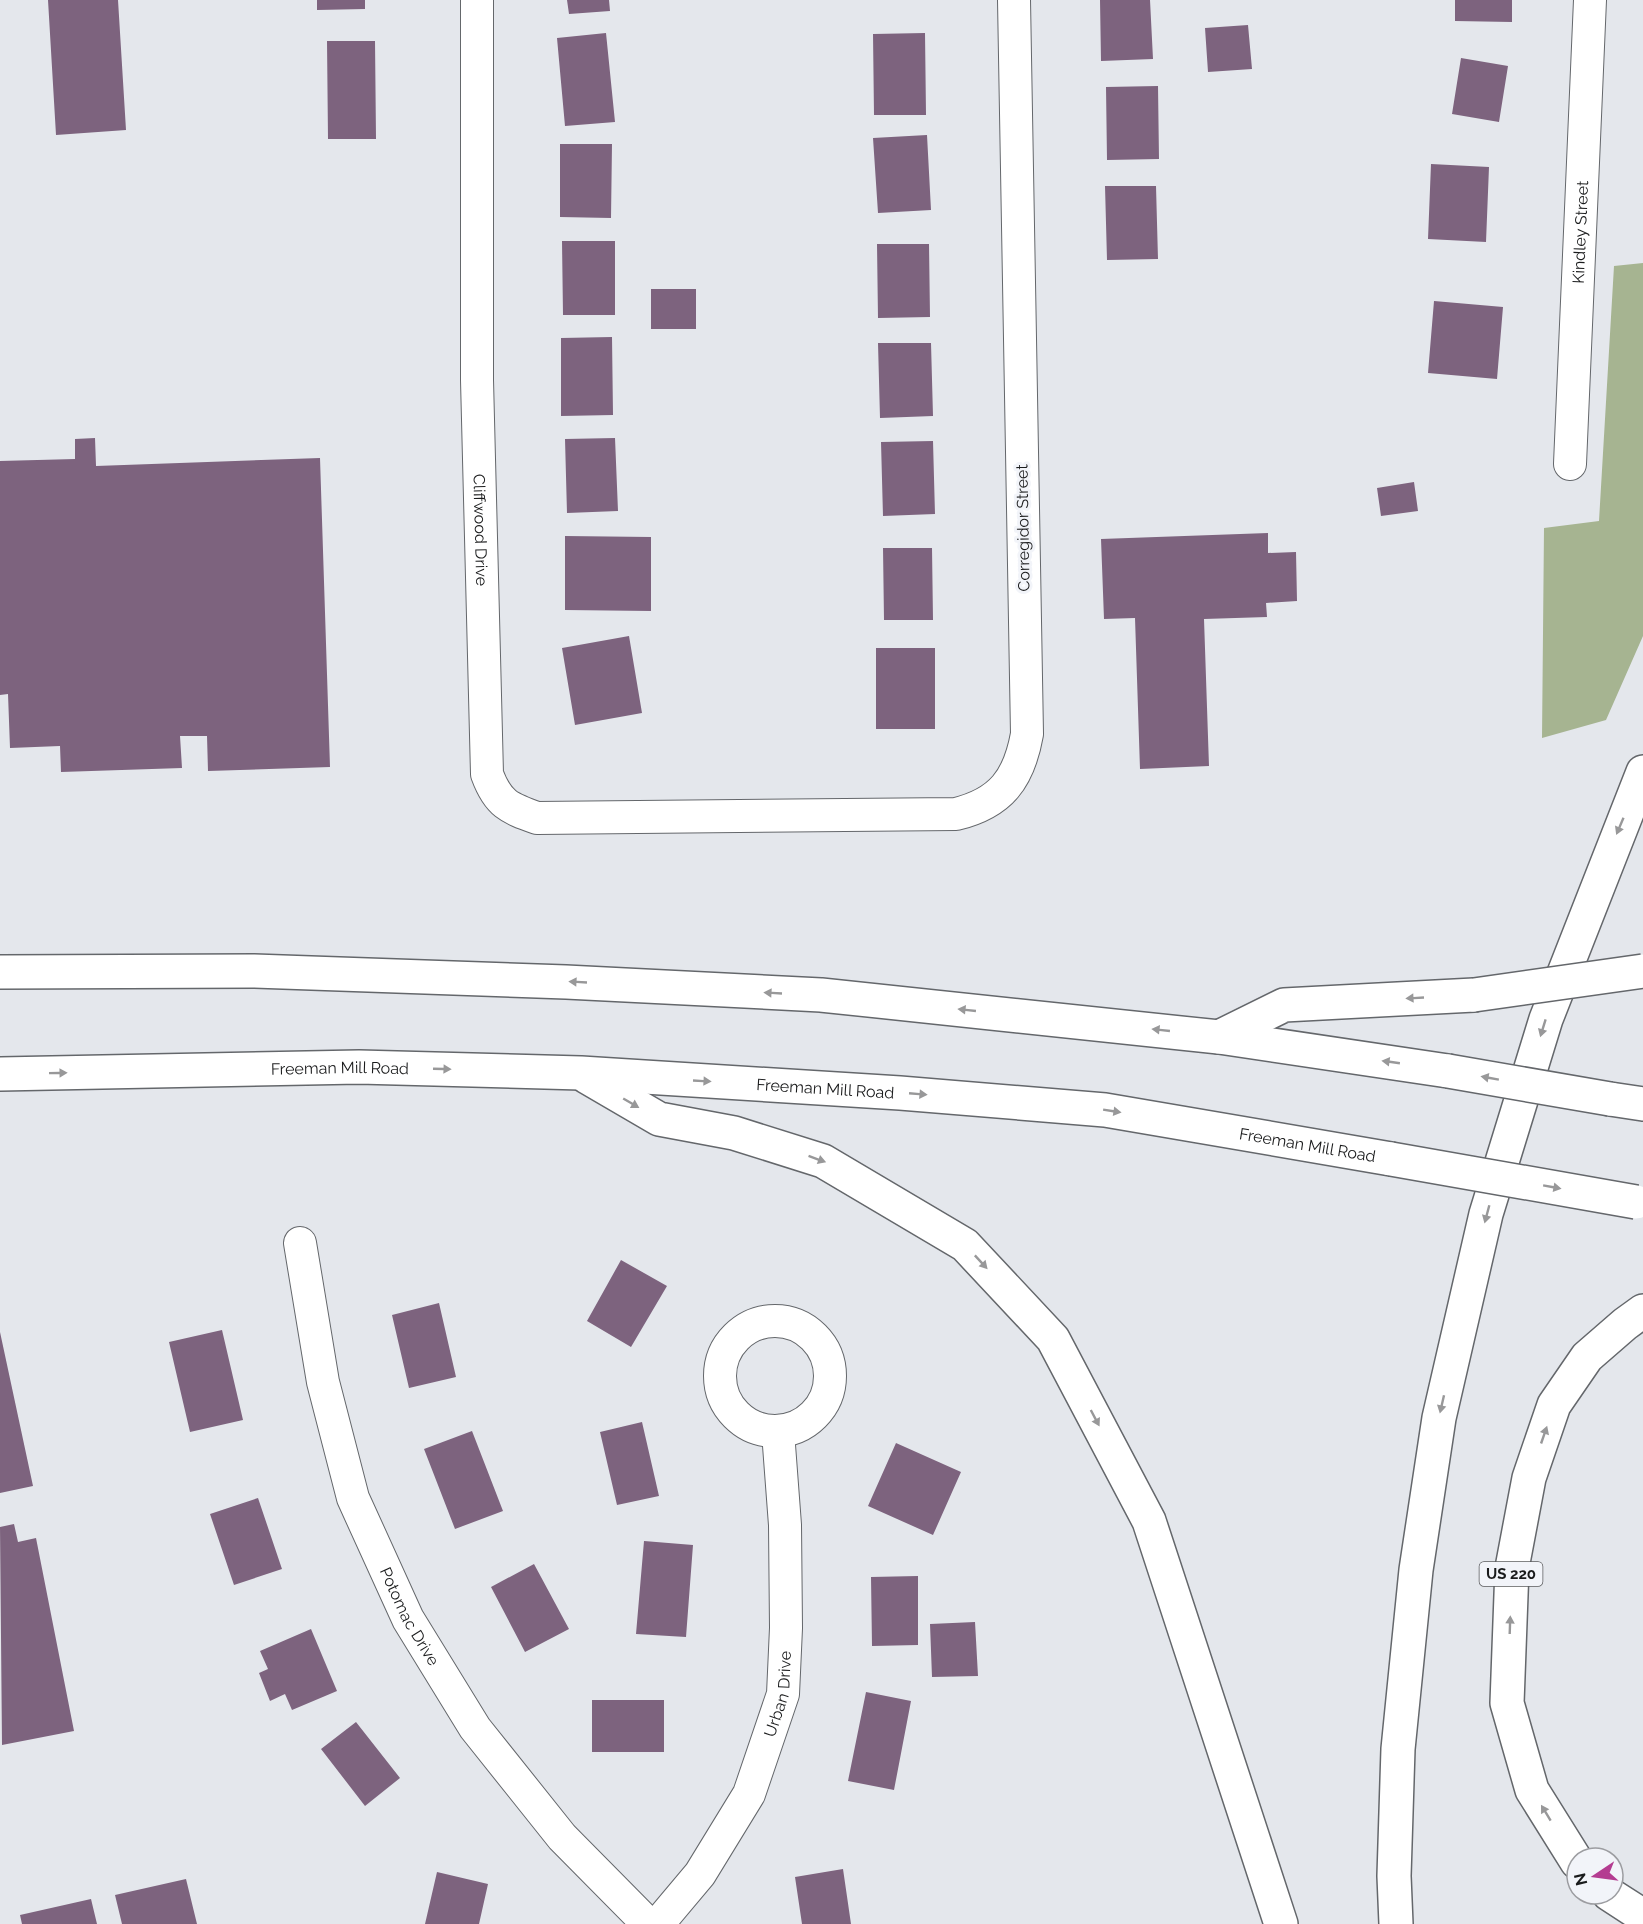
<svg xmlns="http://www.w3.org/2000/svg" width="1643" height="1924" viewBox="0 0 1643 1924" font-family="Raleway,sans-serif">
	<rect width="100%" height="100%" fill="#e4e7ec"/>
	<!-- forest -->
	<path fill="#a6b491" d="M1643 263V636L1606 720 1542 738 1544 528 1599 521 1614 266Z"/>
	<!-- building -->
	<path fill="#7d637e" d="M48 0H118L126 130 56 135Z
		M317 0H365V9L317 10Z
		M567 0H609L610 11 569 14Z
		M1100 0H1150L1153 59 1101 61Z
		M1455 0H1512V22L1455 21Z
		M1248 25 1252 69 1208 72 1205 28Z
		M606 33 615 122 565 126 557 38Z
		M925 33 926 115H874L873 34Z
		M327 41H375L376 139H328Z
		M1461 58 1508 66 1499 122 1452 114Z
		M1158 86 1159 159 1107 160 1106 87Z
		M927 135 931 210 878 213 873 138Z
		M560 144H612L611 218 560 217Z
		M1431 164 1489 167 1486 242 1428 239Z
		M1105 186H1156L1158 259 1107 260Z
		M562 241H615V315H563Z
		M877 244H929L930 317 878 318Z
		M651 289H696V329H651Z
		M1434 301 1503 307 1497 379 1428 373Z
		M612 337 613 415 561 416V338Z
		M878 343H931L933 416 880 418Z
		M95 438 96 466 320 458 330 767 208 771 207 736H180L182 768 61 772 60 746 10 748 8 694 0 695V461L75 459V439Z
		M615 438 618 511 567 513 565 439Z
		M933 441 935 514 883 516 881 442Z
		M1414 482 1418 511 1381 516 1377 488Z
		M1268 533V553L1296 552 1297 601 1266 603 1267 617 1204 619 1209 766 1140 769 1135 618 1104 619 1101 539Z
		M565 536 651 537V611L565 610Z
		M883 548H932L933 620H884Z
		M629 636 642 713 575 725 562 648Z
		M876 648H935V729H876Z
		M621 1260 667 1286 631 1347 587 1321Z
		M439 1303 456 1377 409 1388 392 1315Z
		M222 1330 243 1420 190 1432 169 1342Z
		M0 1332 33 1486 0 1493Z
		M642 1422 659 1496 617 1505 600 1432Z
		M472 1431 503 1511 455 1529 424 1449Z
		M896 1443 961 1472 933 1535 868 1506Z
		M258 1498 282 1569 234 1585 210 1514Z
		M14 1524 18 1542 36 1538 74 1731 2 1745 0 1527Z
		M644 1541 693 1545 686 1637 636 1634Z
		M534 1564 569 1629 525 1652 491 1587Z
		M918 1576V1645L872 1646 871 1577Z
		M975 1622 978 1676 932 1677 930 1624Z
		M311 1629 337 1691 292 1710 285 1694 270 1701 259 1673 268 1669 260 1651Z
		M866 1692 911 1701 894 1790 848 1781Z
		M592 1700H664V1752H592Z
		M356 1722 400 1778 365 1806 321 1749Z
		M843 1869 851 1924H802L795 1877Z
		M437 1872 488 1884 479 1924H425Z
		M186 1879 197 1924H122L115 1895Z
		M91 1899 97 1924H22L20 1915Z"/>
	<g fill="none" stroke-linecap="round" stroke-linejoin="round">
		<!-- street casing -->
		<g stroke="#64676b" stroke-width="34">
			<g id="street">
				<path id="s1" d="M477 0V380L487 774C498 804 509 808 537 818L956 814C1001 803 1019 779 1027 734L1014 0"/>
				<path id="s2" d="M1570 464 1590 0"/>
				<path id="s3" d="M300 1243 323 1382 353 1498 408 1619 475 1728 562 1837 648 1924"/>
				<circle cx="775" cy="1376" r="55"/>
				<path id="s4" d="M658 1924 700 1874 749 1794 783 1694 786 1628 785 1525 778 1432"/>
			</g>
		</g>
		<!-- highway casing -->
		<g stroke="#64676b" stroke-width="36">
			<g id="highway">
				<path d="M0 972 254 971 566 982 821 995 1219 1037 1448 1071"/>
				<path d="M1219 1037 1284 1005 1474 995"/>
				<path id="s5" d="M0 1074 359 1067 581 1073 900 1093 1105 1110 1391 1159"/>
				<path d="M587 1077 659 1119 734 1133 823 1161 965 1245 1053 1339 1149 1521 1281 1924"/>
				<path d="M1610 1099 1643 1104"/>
				<path d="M1577 1862 1532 1790 1507 1703 1512 1568 1529 1478 1554 1405 1587 1357 1625 1324 1643 1311"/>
				<path d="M1609 1894 1643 1916"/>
				<path d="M1396 1924 1394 1876 1398 1749 1416 1570 1439 1418 1486 1214 1546 1019 1643 772"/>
			</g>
		</g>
		<!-- street -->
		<use href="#street" stroke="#fff" stroke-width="32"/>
		<!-- highway -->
		<use href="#highway" stroke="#fff" stroke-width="33"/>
		<!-- highway-bridge casing -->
		<g stroke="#64676b" stroke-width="36" stroke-linecap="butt">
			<path id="highway-bridge" d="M1474 995 1643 971
				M1448 1071 1610 1099
				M1391 1159 1636 1202"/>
		</g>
		<!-- highway-bridge -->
		<use href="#highway-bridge" stroke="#fff" stroke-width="33"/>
	</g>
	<!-- one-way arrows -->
	<defs><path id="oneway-solid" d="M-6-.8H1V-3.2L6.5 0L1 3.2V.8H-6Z" transform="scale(1.5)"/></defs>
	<g fill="#989899">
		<use href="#oneway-solid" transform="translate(1620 826) rotate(113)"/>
		<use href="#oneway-solid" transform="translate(578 982) rotate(-177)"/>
		<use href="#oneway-solid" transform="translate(773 993) rotate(-177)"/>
		<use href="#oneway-solid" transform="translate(1415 998) rotate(177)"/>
		<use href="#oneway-solid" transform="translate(967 1010) rotate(-174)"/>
		<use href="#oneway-solid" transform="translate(1543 1028) rotate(107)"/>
		<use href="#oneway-solid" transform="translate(1161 1030) rotate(-174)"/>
		<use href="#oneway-solid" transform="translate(1391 1062) rotate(-172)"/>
		<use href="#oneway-solid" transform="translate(442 1069) rotate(2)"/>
		<use href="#oneway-solid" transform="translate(58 1073) rotate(-1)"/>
		<use href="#oneway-solid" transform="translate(1490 1078) rotate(-170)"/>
		<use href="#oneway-solid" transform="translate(702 1081) rotate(3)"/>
		<use href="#oneway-solid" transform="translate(918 1094) rotate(5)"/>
		<use href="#oneway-solid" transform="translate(631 1103) rotate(30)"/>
		<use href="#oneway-solid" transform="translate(1112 1111) rotate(9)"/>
		<use href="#oneway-solid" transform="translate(817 1159) rotate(20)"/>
		<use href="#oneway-solid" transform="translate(1552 1187) rotate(10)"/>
		<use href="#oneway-solid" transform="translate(1487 1214) rotate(105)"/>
		<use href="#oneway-solid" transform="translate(981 1262) rotate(47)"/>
		<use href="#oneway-solid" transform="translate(1442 1404) rotate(103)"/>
		<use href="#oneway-solid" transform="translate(1095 1418) rotate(62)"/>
		<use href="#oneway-solid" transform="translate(1544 1435) rotate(-71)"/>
		<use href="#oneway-solid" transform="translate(1510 1625) rotate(-88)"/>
		<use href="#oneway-solid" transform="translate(1546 1813) rotate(-121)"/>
	</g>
	<g text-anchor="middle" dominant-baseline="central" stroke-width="6" stroke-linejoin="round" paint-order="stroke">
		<!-- shield labels -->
		<rect fill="#f2f4f9" stroke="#5b5c5e" stroke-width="1.5" x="1479.5" y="1562" width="63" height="24" rx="4.5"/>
		<g font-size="15" font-weight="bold" fill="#1a1b1c">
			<text x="1511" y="1574">US 220</text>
		</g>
		<!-- street labels -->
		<g font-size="16" fill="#1a1b1c" stroke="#f2f4f9">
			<text stroke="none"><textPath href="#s2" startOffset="232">Kindley Street</textPath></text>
			<text transform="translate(1023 528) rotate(-91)">Corregidor Street</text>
			<text stroke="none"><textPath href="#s1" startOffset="530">Cliffwood Drive</textPath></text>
			<text stroke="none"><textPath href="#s5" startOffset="340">Freeman Mill Road</textPath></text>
			<text stroke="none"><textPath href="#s5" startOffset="826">Freeman Mill Road</textPath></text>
			<text stroke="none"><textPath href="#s5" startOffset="1312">Freeman Mill Road</textPath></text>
			<text stroke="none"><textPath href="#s3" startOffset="392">Potomac Drive</textPath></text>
			<text stroke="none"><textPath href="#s4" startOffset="264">Urban Drive</textPath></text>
		</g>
	</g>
	<!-- north arrow -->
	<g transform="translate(1595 1876) rotate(257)"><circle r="28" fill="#f2f4f9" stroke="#9c9da1" stroke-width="1.5"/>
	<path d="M0-4.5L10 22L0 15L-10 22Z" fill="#b43c91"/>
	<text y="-9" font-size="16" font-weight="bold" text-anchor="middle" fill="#1a1b1c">N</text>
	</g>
</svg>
